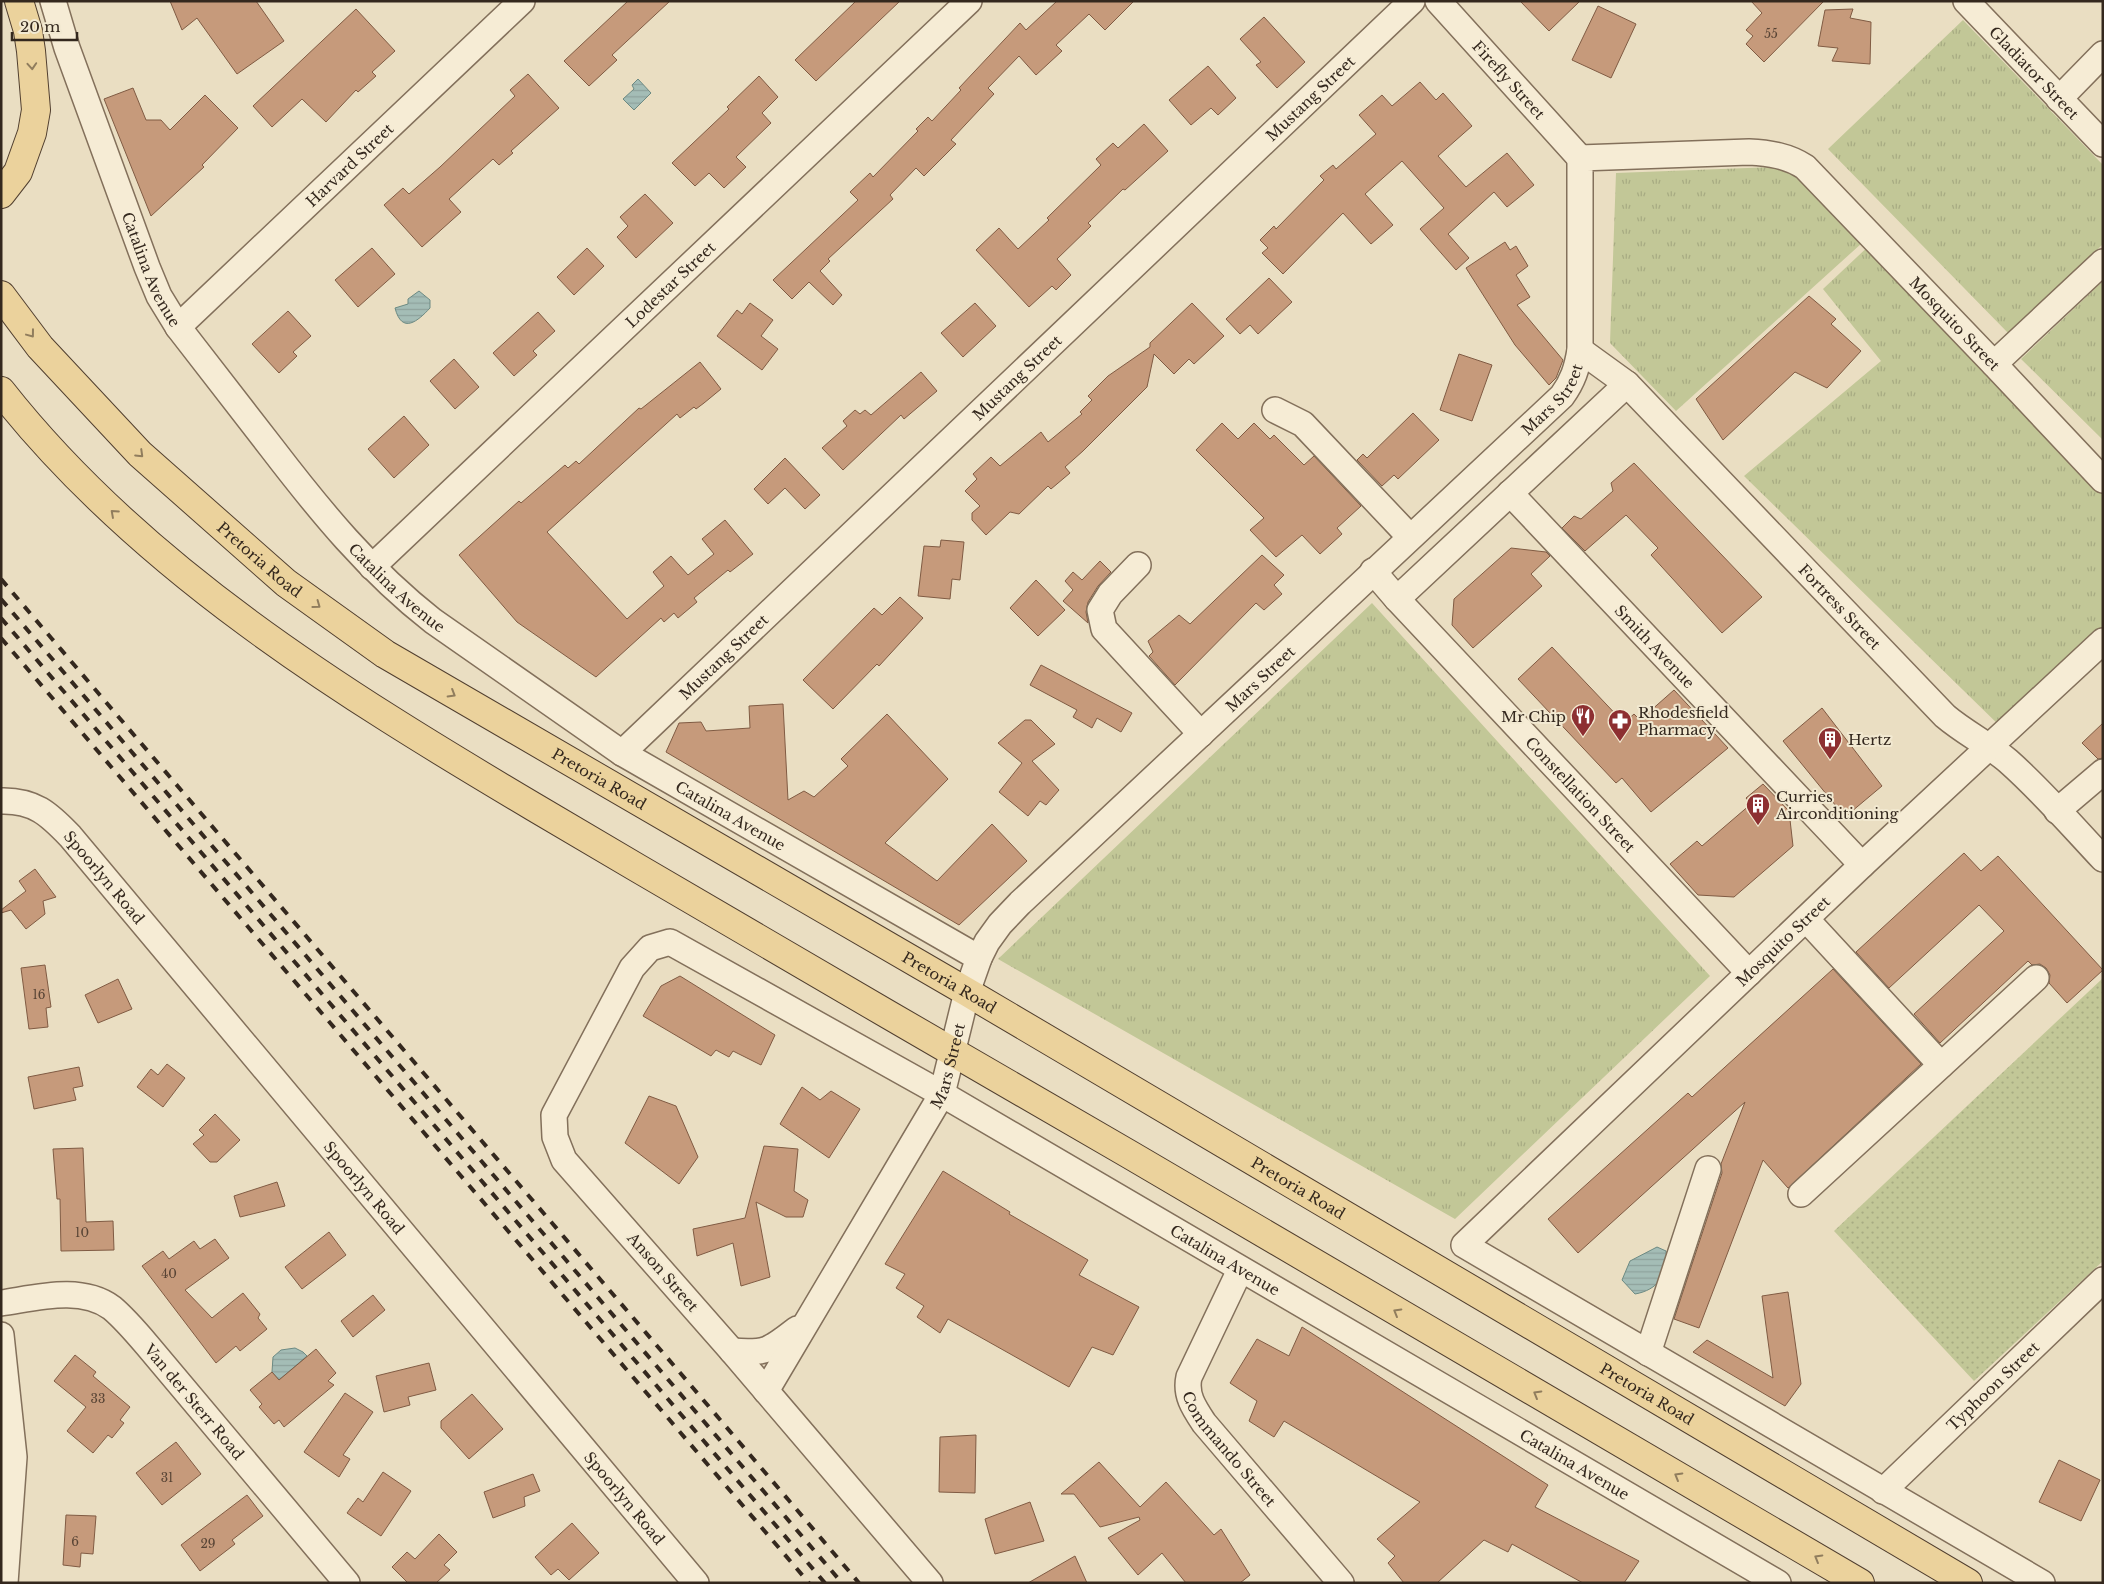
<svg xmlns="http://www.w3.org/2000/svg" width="2104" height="1584" viewBox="0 0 2104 1584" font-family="'Libre Baskerville',serif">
	<defs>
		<pattern id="grass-dots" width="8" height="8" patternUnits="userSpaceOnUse" patternTransform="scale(1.25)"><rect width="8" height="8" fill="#c2c797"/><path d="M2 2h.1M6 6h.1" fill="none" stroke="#a7ab82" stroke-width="1.8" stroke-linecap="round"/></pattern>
		<pattern id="park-tufts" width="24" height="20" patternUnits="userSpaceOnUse" patternTransform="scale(1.25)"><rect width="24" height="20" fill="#c2c797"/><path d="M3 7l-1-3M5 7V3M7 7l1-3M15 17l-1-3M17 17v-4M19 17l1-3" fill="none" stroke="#a7ab82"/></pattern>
		<pattern id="water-rules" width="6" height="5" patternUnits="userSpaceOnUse" patternTransform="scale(1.25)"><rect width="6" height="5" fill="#a4bdb6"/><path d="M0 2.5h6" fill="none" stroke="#8ea29c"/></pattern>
	</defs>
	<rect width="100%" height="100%" fill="#eadec2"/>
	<!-- grass -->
	<path fill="url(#grass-dots)" d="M2103 978V1261L1974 1381 1834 1231Z"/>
	<!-- park -->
	<path fill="url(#park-tufts)" d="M1963 20 2103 165V244L2010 335 1828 149Z
		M1800 166 1872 234 1676 411 1610 343 1616 173Z
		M1874 241 2103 484V641L2006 732 1744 476 1881 361 1823 289Z
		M2103 281V440L2021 359Z
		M1372 603 1710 976 1455 1219 998 959Z"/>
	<!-- water -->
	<path fill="url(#water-rules)" stroke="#6c8a83" d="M638 79 651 93 634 110 623 99 634 89 632 85Z
		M419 291 430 300V308C418 321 402 335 395 308L408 304V299Z
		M1657 1247 1666 1251C1669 1274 1658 1290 1635 1294L1622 1280 1630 1261Z
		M295 1348 303 1352 307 1356 279 1380 272 1372 273 1357 281 1350Z"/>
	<!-- building -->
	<path fill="#c69a7b" stroke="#805b43" d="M170 1H256L284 41 237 74 197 18 182 30Z
		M628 1H670L612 55 617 60 589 86 564 61Z
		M856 1H900L816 81 795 60Z
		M1057 1H1134L1105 30 1089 14 1056 45 1062 51 1036 75 1019 56 988 88 994 94 951 140 956 144 924 176 916 168 890 195 893 199 828 259 830 261 820 271 842 295 833 305 809 282 792 299 773 280 858 200 850 192 870 173 873 177 918 131 916 129 928 117 932 121 961 90 959 88 1020 23 1026 30Z
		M1520 1H1580L1549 31Z
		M1751 1H1824L1764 62 1746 44 1753 36 1746 30 1762 13Z
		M1598 6 1636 24 1611 78 1572 60Z
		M356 9 395 51 372 72 376 76 358 92 356 90 326 122 302 99 272 127 253 106Z
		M1853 9 1850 18 1871 22 1870 64 1832 61 1838 48 1818 46 1825 10Z
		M1264 17 1305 62 1277 88 1256 65 1261 62 1240 39Z
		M1208 66 1236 98 1218 115 1211 108 1191 125 1169 100Z
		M528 74 559 108 511 151 513 153 499 165 493 159 449 199 461 212 422 247 384 205 403 188 409 194 440 167 515 96 510 90Z
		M759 76 778 97 762 113 771 123 736 157 746 167 724 188 709 173 695 186 672 163 729 109 727 107Z
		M1420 82 1436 100 1443 93 1472 126 1438 156 1466 187 1507 153 1534 185 1507 207 1494 192 1448 234 1469 258 1456 270 1420 229 1444 208 1402 161 1365 194 1393 225 1371 244 1343 213 1283 274 1262 253 1268 248 1260 240 1274 226 1276 229 1324 180 1320 176 1333 165 1336 169 1376 134 1359 115 1382 95 1392 106Z
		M133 88 146 120H161L170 130 205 95 238 128 202 165 204 167 151 216 104 99Z
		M1144 124 1168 151 1125 190 1123 189 1088 223 1091 226 1057 259 1071 275 1056 290 1052 286 1029 307 976 250 999 228 1018 249 1049 220 1047 218 1101 165 1096 159 1113 143 1118 148Z
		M645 194 673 223 636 258 617 237 628 226 620 217Z
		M1505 242 1510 250 1516 246 1528 266 1516 275 1530 297 1517 305 1563 360 1556 378 1549 385 1515 345 1466 268Z
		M372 248 395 274 358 307 335 280Z
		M587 248 604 266 574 295 557 277Z
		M1269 278 1292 302 1258 334 1250 325 1240 334 1226 319Z
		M1809 296 1836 319 1831 324 1861 351 1827 388 1795 372 1723 440 1696 399Z
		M750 303 773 320 761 336 778 349 762 370 717 336 737 310 742 314Z
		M975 303 996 326 963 357 941 333Z
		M1192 303 1224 336 1194 364 1189 359 1174 374 1154 354 1147 387 1083 451 1065 467 1070 473 1051 489 1048 486 1019 514 1010 512 986 535 972 520V513L980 506 965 491 977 479 973 474 991 457 1000 466 1041 432 1048 442 1082 414 1080 412 1092 400 1088 396 1108 376 1150 347V343Z
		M288 311 311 336 293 352 297 356 279 373 252 344Z
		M538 312 555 331 533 351 537 355 514 376 493 353Z
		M1459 354 1492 365 1472 421 1440 410Z
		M454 359 479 387 455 409 430 381Z
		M700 362 721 389 704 403 696 409 694 407 680 418 677 414 547 532 627 619 664 586 653 572 671 556 688 575 714 554 702 539 725 520 753 554 730 572 728 570 694 598 697 602 678 618 674 613 664 622 661 618 596 677 517 622 459 555 519 501 521 503 565 465 568 468 576 461 579 464 639 408 641 409Z
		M921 372 937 391 904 419 901 415 843 470 822 448 847 426 843 421 855 410 860 414 865 410 871 415Z
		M1413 413 1439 440 1398 479 1394 475 1382 486 1357 460 1363 454 1367 458Z
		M404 416 429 445 394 478 368 449Z
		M1222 423 1238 439 1254 423 1270 439 1274 435 1304 465 1314 456 1361 506 1337 528 1342 534 1320 554 1302 535 1276 557 1250 530 1264 518 1196 450Z
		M785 458 820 495 805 509 785 488 768 504 754 489Z
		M1634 463 1762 597 1722 633 1651 555 1658 548 1626 515 1585 551 1562 528 1574 516 1581 519 1613 491 1611 483Z
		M941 540 964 542 960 580 952 579 950 599 918 596 924 546 940 547Z
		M1511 548 1546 552 1550 556 1531 574 1542 586 1473 648 1452 625 1454 599Z
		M1262 555 1284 575 1274 585 1282 594 1264 610 1256 603 1175 685 1149 656 1153 652 1148 641 1179 615 1190 624Z
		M1100 561 1111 572 1098 586 1088 602 1086 612 1088 623 1063 601 1073 590 1065 581 1073 572 1082 580Z
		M1036 580 1065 610 1038 636 1010 608Z
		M900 597 923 618 879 666 877 664 833 709 803 680 874 608 882 615Z
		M1552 647 1624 723 1634 714 1640 720 1674 690 1728 748 1651 812 1622 778 1616 783 1518 679Z
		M1041 665 1132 713 1121 732 1097 718 1092 728 1073 717 1077 710 1030 685Z
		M783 704 788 800 804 791 814 797 848 766 841 759 887 714 948 779 885 843 937 881 992 824 1027 861 959 925 666 752 679 723 701 722 706 731 750 728 749 706Z
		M1822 708 1882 786 1845 817 1783 741Z
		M1025 720H1031L1055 744 1032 761 1059 790 1046 805 1040 801 1028 816 999 792 1022 763 998 743Z
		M2103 723V758L2098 759 2082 743Z
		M1763 784 1789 811 1793 846 1734 897 1698 895 1670 864 1697 841 1702 846 1751 804 1746 798Z
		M1964 853 1981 871 1998 856 2103 970 2067 1003 2049 983 2050 975 2046 968 2040 964 2032 965 2028 961 1940 1043 1914 1014 2004 931 1979 905 1889 988 1856 952Z
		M35 869 56 897 43 901 45 914 26 929 11 910 1 913V910L26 891 19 881Z
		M45 965 51 1007 46 1008 48 1027 29 1029 21 968Z
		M1833 969 1921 1064 1788 1188 1763 1160 1699 1328 1674 1319 1722 1173 1721 1164 1745 1102 1578 1253 1548 1219 1688 1093 1692 1097Z
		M680 976 775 1035 761 1065 733 1051 729 1057 716 1050 711 1056 643 1016 661 986Z
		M118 979 132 1009 98 1023 85 995Z
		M167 1064 185 1078 163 1107 137 1087 151 1069 158 1075Z
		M79 1067 83 1086 73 1088 76 1100 34 1109 28 1077Z
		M802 1087 820 1100 831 1091 860 1109 829 1158 780 1124Z
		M649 1096 676 1106 698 1157 679 1184 625 1143Z
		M215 1114 240 1140 217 1162H210L193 1144 204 1135 199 1130Z
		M764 1146 798 1149 794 1191 808 1200 803 1217H786L756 1202 770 1277 741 1286 733 1243 697 1256 693 1229 745 1218Z
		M83 1148 86 1222 113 1221 114 1250 61 1251 60 1199H57L53 1149Z
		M943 1171 1010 1212 1009 1214 1088 1260 1079 1275 1139 1307 1113 1355 1092 1347 1069 1387 948 1319 940 1333 917 1317 924 1306 896 1288 905 1274 885 1264Z
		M277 1182 285 1206 240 1217 234 1196Z
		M329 1232 346 1255 302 1289 285 1267Z
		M215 1239 229 1258 185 1290 212 1318 243 1293 260 1314 258 1318 267 1329 240 1351 236 1346 216 1363 142 1266 163 1251 169 1259 194 1241 200 1249Z
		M1788 1292 1801 1384 1785 1406 1693 1352 1707 1340 1773 1378 1762 1296Z
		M373 1295 385 1310 353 1337 341 1321Z
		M1302 1327 1548 1485 1535 1507 1639 1561 1624 1583H1583L1512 1544 1508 1552 1484 1540 1437 1583H1404L1388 1563 1395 1556 1377 1539 1420 1502 1284 1421 1274 1437 1249 1421 1257 1401 1230 1383 1257 1339 1289 1356Z
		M316 1349 336 1373 328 1381 334 1385 284 1427 279 1420 274 1424 259 1407 262 1404 250 1390 272 1372 279 1380Z
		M75 1355 96 1372 93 1376 130 1407 120 1420 124 1423 112 1438 108 1435 93 1453 67 1431 86 1407 54 1381Z
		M429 1363 436 1390 408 1397 410 1405 384 1412 376 1376Z
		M345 1393 373 1412 343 1455 350 1459 339 1477 304 1452Z
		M472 1394 503 1429 469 1459 441 1428V1421Z
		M976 1435 975 1493 939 1492 940 1437Z
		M176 1442 201 1474 162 1505 136 1473Z
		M2059 1460 2100 1480 2081 1521 2039 1502Z
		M1099 1462 1140 1507 1166 1482 1214 1535 1221 1529 1250 1575 1240 1583H1186L1162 1553 1138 1575 1108 1538 1140 1520 1139 1517 1100 1527 1074 1494H1061Z
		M383 1472 411 1491 381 1536 347 1513 358 1498 363 1502Z
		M533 1474 540 1491 524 1497 525 1506 493 1518 484 1492Z
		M247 1495 263 1516 232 1540 235 1544 200 1571 181 1545Z
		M1030 1502 1044 1541 995 1554 985 1519Z
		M66 1515 96 1516 93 1554 81 1553 80 1567 63 1565Z
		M572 1523 599 1553 569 1580 558 1569 551 1575 535 1557Z
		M439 1534 457 1552 444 1565 450 1570 436 1583H408L392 1567 407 1552 415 1559Z
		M1075 1556 1087 1583H1028Z"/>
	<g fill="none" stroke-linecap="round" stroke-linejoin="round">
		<!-- minor casing -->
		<g stroke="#83705b" stroke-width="28">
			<g id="minor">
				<path id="s1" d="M53 1 67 48 147 267 159 296 178 327C209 367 240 407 271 447 320 511 369 571 433 621L622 753 979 958"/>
				<path id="s2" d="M1438 1 1580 158"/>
				<path id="s3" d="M1966 1 2103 144"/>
				<path d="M2059 99 2103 54"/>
				<path id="s4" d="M178 327 522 1"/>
				<path id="s5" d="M1580 350 1627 384 1945 716C1965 733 1988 744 2008 761 2042 791 2072 826 2103 859"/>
				<path d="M1994 364 2103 262"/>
				<path d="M1275 410 1303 424 1410 537"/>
				<path id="s6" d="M1510 493 1862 865"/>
				<path d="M1138 565 1110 594 1100 610 1104 629 1201 734"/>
				<path id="s7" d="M372 567 969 1"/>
				<path id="s8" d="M1373 571 1397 599 1749 973"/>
				<path d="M1397 599 1627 384"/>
				<path id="s9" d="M622 753 1412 1"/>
				<path id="s10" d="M1 801C34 800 49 814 70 836L696 1583"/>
				<path d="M2057 811 2103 772"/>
				<path d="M1806 919 1941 1065"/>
				<path d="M1801 1194 2036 978"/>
				<path id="s11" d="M1240 1270 1189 1377C1185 1395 1194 1408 1204 1423L1341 1583"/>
				<path id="s12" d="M1 1303C36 1298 81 1285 112 1308 125 1319 136 1332 147 1345L347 1583"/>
				<path d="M1 1335 14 1457 5 1583"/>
				<path d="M732 1351C767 1354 770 1350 797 1329"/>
				<path d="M1648 1353 1708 1169"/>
				<path id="s13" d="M766 1391 942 1094 967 992 979 958 987 942 1000 924 1020 903 1562 396C1573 381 1577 368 1580 350V158L1749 152C1770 153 1788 156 1805 167L1994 364 2103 480"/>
				<path id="s14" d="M1883 1491 2103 1280"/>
				<path id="s15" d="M930 1583 732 1351 564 1160 555 1137 554 1115 632 968 650 948 670 942 942 1094 1778 1583"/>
				<path id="s16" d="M2042 1583 1464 1245 1862 865 2103 641"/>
			</g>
		</g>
		<!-- major casing -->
		<g stroke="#513f2f" stroke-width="30">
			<g id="major">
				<path d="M1 194 18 172 32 133 36 110 31 51 28 31 19 1"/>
				<path id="s17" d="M1 295 40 347 140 454 286 583 385 654 967 992 1968 1583"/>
				<path d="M1 391C141 569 342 693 534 807 652 877 771 946 889 1015 1214 1202 1536 1394 1860 1583"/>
			</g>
		</g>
		<!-- minor -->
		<use href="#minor" stroke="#f6ecd5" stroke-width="25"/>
		<!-- major -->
		<use href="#major" stroke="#ebd29c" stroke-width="28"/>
		<!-- rail -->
		<path stroke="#34281e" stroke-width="4" stroke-dasharray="9 9" stroke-linecap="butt" d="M1 579C286 914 574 1247 859 1583
			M1 599 842 1583
			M1 618 825 1583
			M1 638 809 1583"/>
	</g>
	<!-- one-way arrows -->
	<defs><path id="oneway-chevron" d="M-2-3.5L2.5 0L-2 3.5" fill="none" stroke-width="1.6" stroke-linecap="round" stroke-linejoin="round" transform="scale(1.25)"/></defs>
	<g stroke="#907d5d">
		<use href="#oneway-chevron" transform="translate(32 66) rotate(86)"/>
		<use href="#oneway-chevron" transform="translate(31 334) rotate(53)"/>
		<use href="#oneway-chevron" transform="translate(140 454) rotate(44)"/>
		<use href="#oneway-chevron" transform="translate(114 513) rotate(-138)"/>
		<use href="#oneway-chevron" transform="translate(317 605) rotate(36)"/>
		<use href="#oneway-chevron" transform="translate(452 694) rotate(31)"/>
		<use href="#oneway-chevron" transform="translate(1397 1312) rotate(-150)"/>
		<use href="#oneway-chevron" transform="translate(1537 1394) rotate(-150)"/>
		<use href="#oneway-chevron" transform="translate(1678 1476) rotate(-150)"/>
		<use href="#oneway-chevron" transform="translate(1818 1558) rotate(-150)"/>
	</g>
	<!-- icons -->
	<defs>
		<g id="restaurant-pin" transform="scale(1.25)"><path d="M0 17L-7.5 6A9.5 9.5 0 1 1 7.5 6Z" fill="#8d2f31" stroke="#f2e9d1"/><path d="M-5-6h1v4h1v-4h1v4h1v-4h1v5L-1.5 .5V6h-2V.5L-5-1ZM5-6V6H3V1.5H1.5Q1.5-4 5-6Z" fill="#fff"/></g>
		<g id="pharmacy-pin" transform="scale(1.25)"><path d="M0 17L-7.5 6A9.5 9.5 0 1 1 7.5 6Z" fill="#8d2f31" stroke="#f2e9d1"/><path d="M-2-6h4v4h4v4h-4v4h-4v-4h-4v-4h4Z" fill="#fff"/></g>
		<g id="building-pin" transform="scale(1.25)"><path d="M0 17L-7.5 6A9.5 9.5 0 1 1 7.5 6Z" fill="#8d2f31" stroke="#f2e9d1"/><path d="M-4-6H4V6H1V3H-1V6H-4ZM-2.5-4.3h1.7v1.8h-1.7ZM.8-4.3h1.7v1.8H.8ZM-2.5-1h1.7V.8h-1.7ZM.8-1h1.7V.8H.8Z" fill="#fff"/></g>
	</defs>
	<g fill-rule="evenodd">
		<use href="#restaurant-pin" x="1583" y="716"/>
		<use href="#pharmacy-pin" x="1620" y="721"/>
		<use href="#building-pin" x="1830" y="739"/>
		<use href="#building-pin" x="1758" y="805"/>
	</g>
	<g text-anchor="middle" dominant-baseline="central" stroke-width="4" stroke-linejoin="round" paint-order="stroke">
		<!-- number labels -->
		<g font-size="12" fill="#584435">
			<text x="1771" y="33">55</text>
			<text x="39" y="994">16</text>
			<text x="82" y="1232">10</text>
			<text x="169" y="1273">40</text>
			<text x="98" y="1398">33</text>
			<text x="167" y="1477">31</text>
			<text x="75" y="1541">6</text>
			<text x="208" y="1543">29</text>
		</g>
		<!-- street labels -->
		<g font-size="15" fill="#34281e" stroke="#f2e9d1">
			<text stroke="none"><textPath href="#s3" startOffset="99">Gladiator Street</textPath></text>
			<text stroke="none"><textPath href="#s2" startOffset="106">Firefly Street</textPath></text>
			<text stroke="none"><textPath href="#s9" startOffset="950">Mustang Street</textPath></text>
			<text stroke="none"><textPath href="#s4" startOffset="236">Harvard Street</textPath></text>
			<text stroke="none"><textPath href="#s1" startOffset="286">Catalina Avenue</textPath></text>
			<text stroke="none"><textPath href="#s7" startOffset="411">Lodestar Street</textPath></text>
			<text stroke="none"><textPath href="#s13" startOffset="1984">Mosquito Street</textPath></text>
			<text stroke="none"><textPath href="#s9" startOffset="545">Mustang Street</textPath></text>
			<text stroke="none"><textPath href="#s13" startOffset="1289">Mars Street</textPath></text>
			<text stroke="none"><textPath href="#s17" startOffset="371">Pretoria Road</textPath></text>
			<text stroke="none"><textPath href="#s1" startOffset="691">Catalina Avenue</textPath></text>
			<text stroke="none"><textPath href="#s5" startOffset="366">Fortress Street</textPath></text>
			<text stroke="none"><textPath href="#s6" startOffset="211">Smith Avenue</textPath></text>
			<text stroke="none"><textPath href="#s9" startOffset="140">Mustang Street</textPath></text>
			<text stroke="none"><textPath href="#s13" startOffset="884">Mars Street</textPath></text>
			<text stroke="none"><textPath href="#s17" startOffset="776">Pretoria Road</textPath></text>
			<text stroke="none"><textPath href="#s8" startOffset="305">Constellation Street</textPath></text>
			<text stroke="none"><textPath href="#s1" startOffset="1096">Catalina Avenue</textPath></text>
			<text stroke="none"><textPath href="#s10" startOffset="134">Spoorlyn Road</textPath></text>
			<text stroke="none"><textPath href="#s16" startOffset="1110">Mosquito Street</textPath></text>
			<text stroke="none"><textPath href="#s17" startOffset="1181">Pretoria Road</textPath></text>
			<text stroke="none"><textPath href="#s13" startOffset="374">Mars Street</textPath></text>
			<text stroke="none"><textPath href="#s10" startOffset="539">Spoorlyn Road</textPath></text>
			<text stroke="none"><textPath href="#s17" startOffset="1586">Pretoria Road</textPath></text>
			<text stroke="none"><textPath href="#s15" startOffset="1460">Catalina Avenue</textPath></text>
			<text transform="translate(663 1272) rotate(49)">Anson Street</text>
			<text stroke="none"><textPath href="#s14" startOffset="152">Typhoon Street</textPath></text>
			<text stroke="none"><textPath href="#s17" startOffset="1991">Pretoria Road</textPath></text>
			<text stroke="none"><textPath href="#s12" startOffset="239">Van der Sterr Road</textPath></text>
			<text stroke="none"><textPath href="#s11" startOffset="204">Commando Street</textPath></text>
			<text stroke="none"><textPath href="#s15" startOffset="1865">Catalina Avenue</textPath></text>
			<text stroke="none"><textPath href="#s10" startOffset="944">Spoorlyn Road</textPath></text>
		</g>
		<!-- poi labels -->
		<g font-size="15" fill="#34281e" stroke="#f2e9d1" text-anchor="start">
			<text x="1638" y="712">Rhodesfield<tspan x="1638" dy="17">Pharmacy</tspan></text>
			<text x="1566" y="716" text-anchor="end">Mr Chip</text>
			<text x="1848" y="739">Hertz</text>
			<text x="1776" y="796">Curries<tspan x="1776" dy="17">Airconditioning</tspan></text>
		</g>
	</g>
	<!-- border -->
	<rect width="2104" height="1584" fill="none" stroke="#34281e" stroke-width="5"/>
	<!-- scale -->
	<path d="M12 32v8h65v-8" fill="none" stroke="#34281e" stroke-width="2.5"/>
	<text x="20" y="32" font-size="15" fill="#34281e" stroke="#f2e9d1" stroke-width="4" paint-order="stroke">20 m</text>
</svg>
